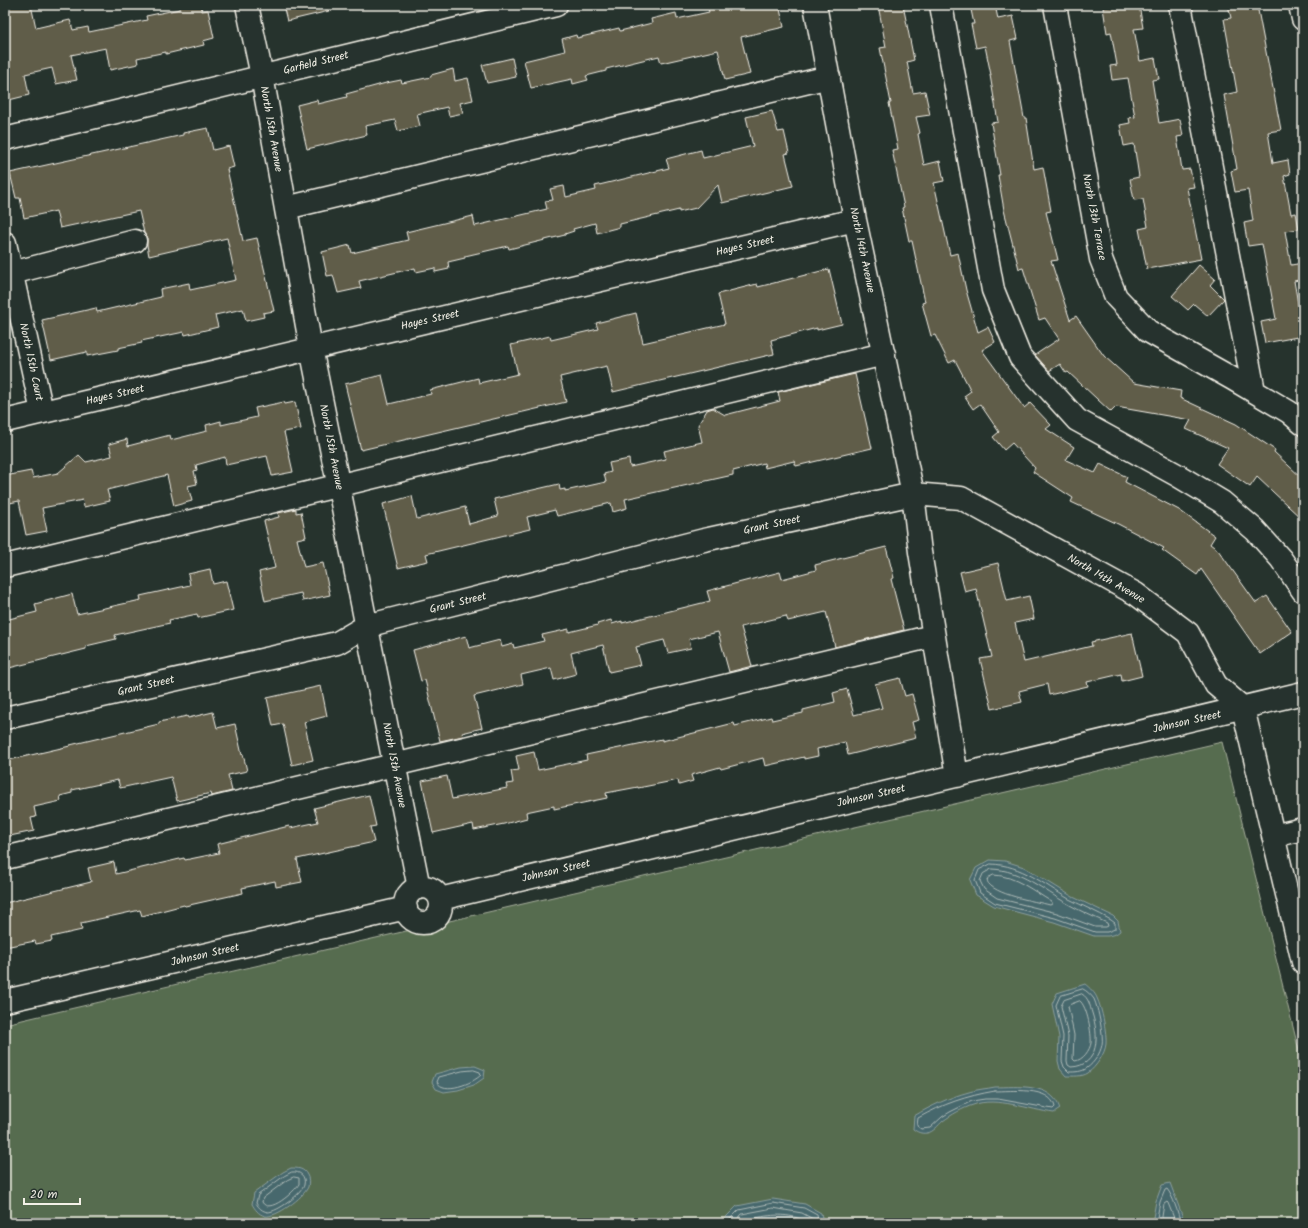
<svg xmlns="http://www.w3.org/2000/svg" width="1308" height="1228" viewBox="0 0 1308 1228" font-family="Kalam,sans-serif">
	<rect width="100%" height="100%" fill="#26332d"/>
	<filter id="ink" filterUnits="userSpaceOnUse"><feTurbulence type="fractalNoise" baseFrequency=".025" numOctaves="2"/><feDisplacementMap in="SourceGraphic" scale="8" xChannelSelector="R" yChannelSelector="G"/><feConvolveMatrix kernelMatrix="1 2 1 2 8 2 1 2 1" color-interpolation-filters="sRGB"/></filter>
	<g filter="url(#ink)">
		<!-- green -->
		<path fill="#576c4f" stroke="#a6ae9c" d="M1222 742 1303 1067V1223H5V1024Z"/>
		<!-- water -->
		<path fill="#46686d" stroke="#8c9f9e" d="M990 860 1005 861 1024 867 1073 897 1113 916 1118 921 1120 931 1116 934 1108 936H1094L1054 922 994 906 976 895 970 880 976 868Z
			M1085 984C1090 988 1095 993 1097 998 1102 1009 1107 1033 1106 1044 1105 1054 1096 1067 1088 1073 1082 1077 1073 1076 1066 1076L1060 1069 1058 1061 1059 1037 1052 1004 1057 993Z
			M475 1066 485 1070 484 1078 474 1085 458 1090 444 1092 436 1089 432 1082 435 1074 461 1067Z
			M995 1087C1017 1087 1052 1082 1060 1109L1054 1113C1030 1110 996 1096 973 1105 963 1108 951 1115 943 1121 938 1125 934 1132 927 1133 921 1134 917 1132 913 1129L914 1116C931 1106 950 1097 969 1092 978 1089 986 1089 995 1087Z
			M291 1168C297 1168 304 1168 307 1175 309 1178 309 1183 308 1187 304 1197 276 1218 265 1216 258 1214 255 1209 252 1204L254 1193 283 1172Z
			M1170 1183 1185 1223H1152L1156 1201 1162 1185Z
			M773 1199 805 1204 821 1213 823 1222V1223H725V1218L737 1206Z"/>
		<g fill="none" stroke-linecap="round" stroke-linejoin="round">
			<!-- shore -->
			<path stroke="#aebab7" stroke-width="1" d="M991 864C1022 865 1043 884 1069 899 1083 906 1097 912 1111 920L1115 923V929L1107 932H1095L1055 918 995 903 980 893 975 880 979 870Z
				M992 869C1021 870 1043 890 1068 904 1080 911 1094 917 1107 923L1108 926 1106 927H1095L1057 913 997 898 984 889 980 881 983 874Z
				M994 875C1016 876 1033 891 1052 902V904L1050 905C1035 901 993 895 987 881L988 878Z
				M1083 989C1087 991 1091 995 1094 999 1098 1008 1104 1036 1102 1045 1100 1054 1094 1063 1087 1068 1082 1072 1075 1072 1069 1072L1064 1067 1062 1061 1063 1036 1056 1005 1060 996Z
				M1082 994C1089 998 1090 1006 1092 1013 1099 1034 1100 1066 1071 1067L1068 1065 1067 1061 1068 1036 1061 1006 1064 1000Z
				M1080 1001C1087 1006 1092 1034 1091 1043 1090 1050 1083 1060 1075 1061L1073 1059 1074 1035 1068 1006 1069 1005Z
				M474 1070 480 1072 481 1075C473 1083 444 1095 437 1082L439 1077 462 1071Z
				M995 1091C1011 1091 1050 1086 1055 1107L1053 1109 998 1099H985L972 1101 950 1112 942 1117 930 1128 921 1129 917 1126 918 1118C943 1104 966 1096 995 1091Z
				M292 1172C300 1171 306 1176 304 1185 302 1194 277 1212 268 1212 262 1211 259 1208 256 1203L258 1195 284 1176Z
				M294 1177 299 1178V1184C294 1192 269 1215 262 1202L263 1198 287 1180Z
				M729 1223 730 1219 739 1210 773 1203 804 1208 817 1215 819 1223
				M734 1223 742 1214 773 1208 802 1213 813 1219 814 1223
				M741 1223C745 1219 750 1219 756 1218 773 1214 793 1213 808 1223
				M1156 1223 1160 1202 1165 1190 1167 1189C1173 1196 1178 1213 1181 1223
				M1161 1223 1164 1204 1167 1202 1168 1203 1176 1223"/>
		</g>
		<!-- building -->
		<path fill="#615d4a" stroke="#f4f1e8" d="M5 5H31L36 28 70 20 73 30 88 27 89 32 147 20 146 16 180 9 179 5H201L202 11 208 10 214 38 203 41 204 45 166 54V52L137 58 138 64 110 70 106 48 71 55 77 80 56 84 52 68 25 74 29 95 5 101Z
			M283 5H328L329 11 287 21Z
			M707 5H779L784 27 741 37 750 74 725 80 718 50 661 63 659 56 606 69V71L586 76 588 80 573 84 572 79 531 88 524 61 565 51 562 39 576 35 577 38 619 28 620 31 652 23 651 19 676 13 677 19 709 12Z
			M878 5H903L914 60 907 62 913 93 925 91 930 115 916 117 920 133 918 134 924 165 940 161 944 181 934 183 950 255 958 253 966 290 978 332 988 327 995 342 982 350 1024 408 1030 403 1051 425 1046 429 1074 447 1066 460 1095 473 1100 464 1127 477 1125 482 1179 510 1215 536 1210 544 1218 550 1256 603 1267 596 1292 632 1260 654 1201 569 1197 575 1162 550 1164 548 1118 524 1071 502 1073 498 1033 472 1035 468 1012 443 1004 450 993 437 999 432 980 404 973 409 964 396 971 391 955 360 949 363 935 335 931 336 922 303 925 302 912 241H909L902 208 904 207 892 150 898 149 889 103H891L880 48 886 47Z
			M970 5H995L998 19 1013 16 1018 39 1010 41 1024 118H1026L1034 169 1043 167 1051 211 1046 212 1058 260 1051 261 1070 320 1076 316 1104 356 1134 383 1181 391 1180 398 1236 424 1275 450 1274 452 1303 479V520L1257 477 1250 487 1217 464 1228 448 1186 429 1191 420 1116 407 1111 412 1068 372 1066 373 1060 364 1049 371 1035 355 1059 339 1045 318 1039 320 1023 268 1019 269 1004 210 998 175H1000L991 123 998 122 990 75H991L985 46 976 48 971 24H974Z
			M1119 5H1139L1143 28 1134 29 1140 61 1155 58 1159 79 1152 80 1159 123 1180 119 1183 136 1177 137 1182 170 1190 169 1194 187 1187 188 1201 259 1147 269 1139 229 1148 227 1143 199 1134 200 1130 179 1139 177 1134 144 1124 146 1120 125 1130 123 1129 118 1135 117 1128 78 1112 80 1110 66 1117 65 1111 32 1107 33 1103 8Z
			M1228 5H1257L1281 130 1268 132 1273 163 1288 160 1290 174 1284 176 1291 214 1296 213 1299 229 1285 231 1291 265 1303 263V279L1294 281 1300 315 1303 314V336L1265 343 1261 322 1276 319 1262 244 1248 246 1244 223 1253 221 1248 190 1235 192 1231 171 1237 169 1224 95 1237 92 1224 19 1231 18Z
			M512 58 516 77 487 83 482 65Z
			M453 69 455 81 468 78 473 100 460 103 463 113 449 116 447 107 417 114 420 126 398 131 395 120 365 126 367 135 307 149 297 105 317 100 318 104 347 97 346 94 386 83 401 80 402 83 431 77V75Z
			M772 111 778 132 784 131 789 153 785 154 793 186 722 203 718 185 696 208 679 212V210L620 224V227L597 233 595 223 573 229 574 231 565 234V235L509 249 508 246 465 256V258L448 262 449 269 435 272V268L416 272 415 268 359 281 361 288 338 293 333 275 327 276 322 252 350 245 352 253 408 240 406 232 473 216 475 226 547 209 545 201 553 200 550 189 564 186 566 197 596 190 595 186 669 168 666 159 701 150 703 158 753 146 746 117Z
			M208 128 213 150 229 146 234 167 227 169 243 241 257 238 274 311 263 313 264 317 246 321 243 309 215 315 218 327 185 335 184 332 141 341 142 343 118 348V350L87 356V352L51 360 42 320 96 308 97 312 161 297 160 289 189 283 190 290 236 280 227 238 149 256 147 245V238L144 233 139 211 60 228 56 211 24 218 20 198H16L10 173 183 135V133Z
			M1199 265 1215 279 1210 285 1224 299 1208 316 1194 304 1188 310 1172 296Z
			M829 269 842 324 817 330V328L771 340 774 354 613 392 607 366 560 377 566 402 361 450 345 384 382 375 389 404 431 394 430 390 478 378 479 383 518 374 511 345 550 336 551 340 598 329 596 323 636 313 643 343 725 324 718 294 757 284 758 287Z
			M855 374 872 448 796 466 794 461 765 468 764 463 733 471V475L625 499 627 508 613 512 611 503 557 516 555 510 527 517 530 529 426 554 428 561 398 568 383 504 412 496 417 519 465 507 469 524 498 516 494 499 559 484 560 490 565 489V491L606 482 604 474 611 472 609 463 629 459 630 467 666 459 664 451 702 442 698 425 707 410 713 408 725 415 780 401 778 392Z
			M284 402 285 404 295 402 301 429 284 432 293 472 272 476 267 456 226 465 225 457 196 465 197 470 194 471 197 484 188 486 192 501 174 506 167 475 107 490 110 501 84 507 83 500 42 508 47 531 26 535 19 501 5 504V476L31 471 33 478 58 473 79 455 86 462 112 456 109 444 127 439 128 446 170 435 171 440 207 431 206 425 221 421V425L257 417 255 408Z
			M296 509V513L301 512 306 537 297 539 304 567 323 563 330 595 303 601 301 593 265 601 259 572 275 568 264 521 279 517 278 513Z
			M886 547 894 578 891 579 904 630 835 647 826 612 788 621 786 616 741 627 752 666 729 672 718 632 689 639 691 648 668 653 664 640 636 647 641 665 609 672 603 645 571 653 576 674 554 680 551 668 521 675 523 684 474 696 482 728 462 733 463 736 440 741 425 680 421 681 413 650 466 636 469 648 500 640 502 647 513 644 514 648 544 641 542 635 569 629V632L598 625 597 624 611 620 612 624 622 621V623L710 601 707 591 780 572 782 579 816 570 815 565Z
			M998 563 1007 601 1029 596 1034 619 1015 623 1024 662 1092 646 1091 642 1132 633 1142 676 1122 681 1121 674 1087 682 1088 686 1049 695 1047 684 1019 691 1022 702 992 709 980 659 992 657 976 589 965 592 960 572Z
			M210 569 213 584 226 581 233 610 198 618 197 614 169 620 170 623 115 635 116 639 86 646V649L5 669V620L37 612 35 604 72 594 77 614 141 600 140 596 190 585 188 574Z
			M900 678 905 696 912 694 919 720 912 722 916 738 848 755 845 742 817 749 818 756 804 759V757L765 766 763 758 721 769 720 767 691 775 693 781 679 785 678 780 638 788V787L606 793 607 798 554 809V806L526 812 527 818 504 824 474 830 473 824 433 833 422 781 447 776 452 799 507 788 506 784 513 783 511 771 519 770 516 756 534 752 538 770 587 760 586 755 662 739V741L734 723 735 726 771 717 772 720 803 713V710L835 702 833 693 847 689 854 715 882 708 875 684Z
			M321 686 327 716 304 722 313 760 292 765 283 724 273 726 267 698Z
			M213 712 217 728 235 724 242 755 243 754 247 771 228 775 232 791 212 796 211 793 177 801 171 777 120 788 118 780 72 790V793L60 796 61 801 34 807 36 817 31 818 34 831 5 837V761L70 746V745L159 724V722L187 716 188 718Z
			M369 795 376 826 370 827 374 842 297 859 302 882 276 887 275 881 242 888 243 893 185 906 184 905 142 916 140 910 81 923 82 930 51 937 52 941 36 944 35 941 5 947V903L91 882 88 868 114 862 116 874 184 858 185 860 219 853 217 844 289 826 290 828 318 822 314 808Z"/>
		<g fill="none" stroke-linecap="round" stroke-linejoin="round">
			<!-- minor casing -->
			<g stroke="#f4f1e8" stroke-width="25">
				<path id="minor" d="M247 5 262 76 311 348 419 888
					M815 5 855 220 913 494 920 552 957 776
					M941 5 993 290 1020 357 1077 420 1177 475 1222 502 1255 530 1281 559 1303 591
					M1055 5 1101 259 1116 297 1148 331 1233 379 1289 412 1303 424
					M1180 5 1254 391
					M1300 5 1303 19
					M5 139 556 5
					M286 208 829 77
					M5 243 42 412
					M12 273 135 241
					M5 421 855 220
					M5 566 884 354
					M5 718 337 643 366 626 704 540 913 494 961 498 1136 594 1188 633 1216 685 1243 708 1303 962
					M1273 836 1303 829
					M5 858 933 636
					M405 905a18 18 0 1 1 36 0a18 18 0 1 1-36 0Z
					M440 899 1303 693
					M5 1001 406 908"/>
			</g>
			<!-- minor -->
			<use href="#minor" stroke="#26332d" stroke-width="22"/>
		</g>
	</g>
	<g text-anchor="middle" dominant-baseline="central" stroke-width="3" stroke-linejoin="round" paint-order="stroke">
		<!-- street labels -->
		<g font-size="11" fill="#f4f1e8" stroke="#26332d">
			<text transform="translate(316 63) rotate(-14)">Garfield Street</text>
			<text transform="translate(271 129) rotate(80)">North 15th Avenue</text>
			<text transform="translate(1094 217) rotate(79)">North 13th Terrace</text>
			<text transform="translate(745 246) rotate(-13)">Hayes Street</text>
			<text transform="translate(862 250) rotate(78)">North 14th Avenue</text>
			<text transform="translate(430 320) rotate(-13)">Hayes Street</text>
			<text transform="translate(31 362) rotate(78)">North 15th Court</text>
			<text transform="translate(115 395) rotate(-13)">Hayes Street</text>
			<text transform="translate(331 447) rotate(79)">North 15th Avenue</text>
			<text transform="translate(772 525) rotate(-12)">Grant Street</text>
			<text transform="translate(1106 579) rotate(30)">North 14th Avenue</text>
			<text transform="translate(458 603) rotate(-14)">Grant Street</text>
			<text transform="translate(146 686) rotate(-13)">Grant Street</text>
			<text transform="translate(1187 722) rotate(-13)">Johnson Street</text>
			<text transform="translate(394 765) rotate(79)">North 15th Avenue</text>
			<text transform="translate(871 796) rotate(-13)">Johnson Street</text>
			<text transform="translate(556 871) rotate(-13)">Johnson Street</text>
			<text transform="translate(205 955) rotate(-13)">Johnson Street</text>
		</g>
	</g>
	<!-- margin -->
	<rect width="1308" height="1228" fill="none" stroke="#26332d" stroke-width="20"/>
	<rect x="10" y="10" width="1288" height="1208" fill="none" stroke="#f4f1e8" stroke-width="1.5" filter="url(#ink)"/>
	<!-- scale -->
	<path d="M24 1198v6h56v-6" fill="none" stroke="#f4f1e8" stroke-width="2"/>
	<text x="30" y="1198" font-size="12" fill="#f4f1e8" stroke="#26332d" stroke-width="3" paint-order="stroke">20 m</text>
</svg>
